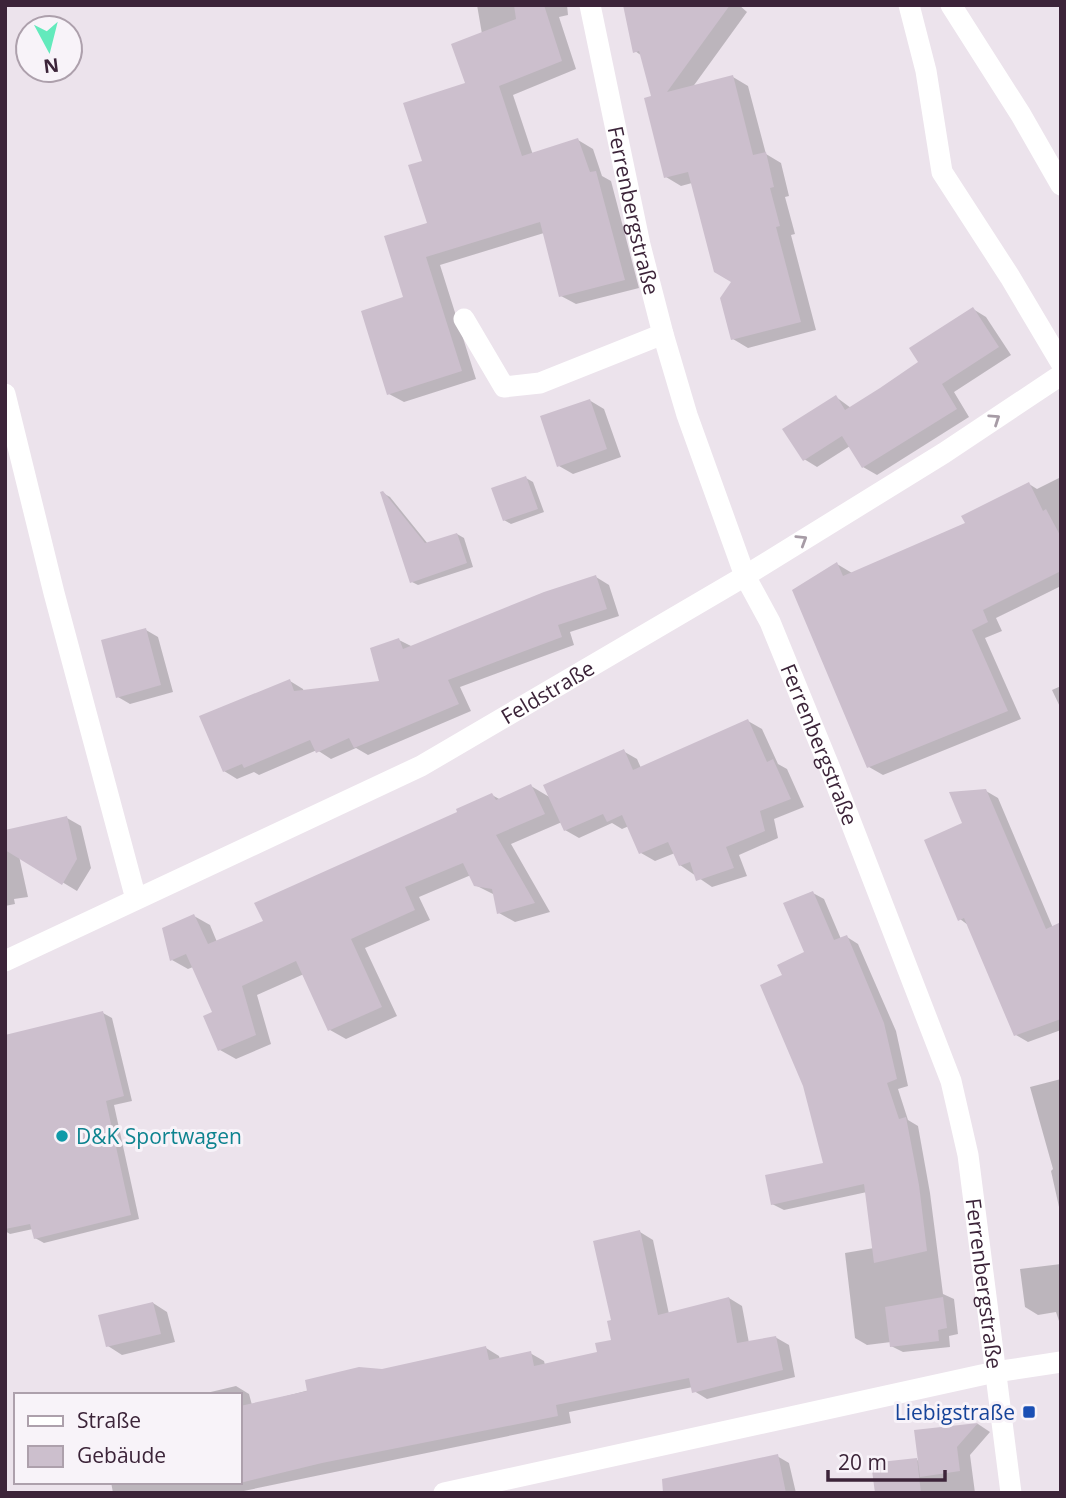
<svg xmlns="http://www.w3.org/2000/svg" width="1066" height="1498" viewBox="0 0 1066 1498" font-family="'Open Sans',sans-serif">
	<rect width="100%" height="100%" fill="#ece3ec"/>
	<!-- shadow -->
	<path fill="#0003" d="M477 5H567L568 15 559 17 576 69 513 95 533 155 578 140 593 149 602 176 611 181 639 288 576 304 561 296 544 233 440 265 476 379 404 402 389 394 406 298 429 224 424 162 468 84 482 34Z
		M625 5H739L747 12 692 88 733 77 748 86 766 154 781 163 789 196 785 197 795 234 791 235 816 330 748 348 733 339V281L692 183 681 186 666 177 653 97 642 56 635 51Z
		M973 309 986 317 1011 355 954 392 969 417 877 475 863 467 850 446 817 467 804 459 836 397 851 408 921 363Z
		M589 400 604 409 621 457 573 474 559 466Z
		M1061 477V586L996 618 1002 631 985 638 1021 719 883 775 869 767 837 564 852 573 967 524 1029 484 1037 489Z
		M526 478 533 482 544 512 511 524 504 520Z
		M383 493 390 497 428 544 457 534 464 538 473 567 418 585 412 582Z
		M596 577 609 585 619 616 570 632 574 645 460 687 471 711 368 755 356 748 331 759 317 750 259 775 254 772 237 779 224 771 290 681 303 689 304 692 382 682 399 640 413 647Z
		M146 630 158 637 173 692 130 704 118 697Z
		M1061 686V709L1052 690Z
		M748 721 762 729 778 764 787 769 804 807 774 819 778 838 739 855 747 876 712 887 680 865 675 853 655 861 641 853 629 826 622 829 612 823 579 838 565 830 562 822 511 844 550 912 515 922 499 913 495 895 475 885 471 875 419 897 430 920 365 948 397 1016 346 1039 330 1030 304 974 257 995 271 1044 236 1059 220 1050 214 1013 193 967 188 969 172 960 194 916 210 925 217 942 265 922 492 795 501 800 531 786 551 798 623 751 637 759 641 768Z
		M986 791 998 798 1053 928 1061 924V1030L1028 1042 1016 1035 968 925 960 919Z
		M67 818 81 826 91 868 77 891 19 856 28 897 14 899 15 904 5 906V832Z
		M813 893 824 899 841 939 847 937 858 944 896 1031 908 1086 898 1089 908 1120 918 1126 930 1193 943 1294 954 1299 958 1334 949 1336 950 1347 903 1352 891 1346V1342L867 1345 855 1338 845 1253 874 1248 867 1192 784 1210 772 1204 825 1164 784 976 806 953Z
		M103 1013 112 1018 132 1101 114 1105 139 1219 44 1243 35 1238 33 1229 10 1234 5 1231V1037Z
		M1061 1079V1216L1051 1171 1053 1169 1030 1087Z
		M640 1232 653 1240 669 1314 729 1298 742 1306 749 1343 775 1337 789 1345 795 1377 707 1399 694 1391 693 1387 569 1412 571 1423 234 1493H113L111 1482H240V1395H198L236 1386 249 1394 252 1405 382 1371 486 1348 499 1356 500 1360 530 1353 544 1361 545 1365 599 1353 613 1341V1322Z
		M1061 1264V1327L1056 1312 1038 1315 1025 1307 1020 1269Z
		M153 1303 167 1312 175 1342 122 1355 108 1346Z
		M978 1424 990 1432 970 1455 975 1493H877L873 1465 920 1460 916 1432Z
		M777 1456 789 1463 796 1493H653L714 1480Z"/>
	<!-- building -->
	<path fill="#ccbfcd" d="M514 5H544L562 61 499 86 522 156 578 138 590 172 596 171 625 280 559 297 540 222 426 257 462 371 387 395 361 311 403 297 384 236 427 223 408 165 422 161 403 103 465 83 451 44 516 19Z
		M623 5H730L667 92 733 75 753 155 766 152 774 187 770 188 780 226 776 227 801 322 731 340 720 298 731 282 714 272 688 172 664 178 644 98 651 96 639 51 633 53Z
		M973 307 999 347 942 384 957 409 862 468 842 436 803 461 782 429 836 395 845 410 880 388 918 362 909 348Z
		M590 399 607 449 557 467 540 416Z
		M526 476 538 509 503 521 491 488Z
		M1029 482 1043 511 1046 509 1061 537V571L983 610 988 622 972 630 1008 711 867 768 792 590 837 562 843 576 965 523 961 516Z
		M383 491 425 543 457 533 467 563 410 583 380 492Z
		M596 575 607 609 558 625 562 637 448 680 459 704 354 748 349 738 316 753 310 740 244 768 242 764 223 772 199 716 290 679 294 691 379 681 370 648 399 638 403 649 544 592Z
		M146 628 161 685 116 698 101 640Z
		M748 719 767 762 773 759 791 799 760 811 765 831 726 847 734 868 696 881 690 862 679 866 668 842 639 854 622 815 607 822 603 814 564 831 543 785 624 749 633 770Z
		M531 784 545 814 496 835 535 903 497 914 492 889 474 886 463 863 405 887 415 910 351 939 382 1007 328 1031 296 961 242 986 256 1035 218 1051 203 1016 212 1012 186 954 170 961 162 928 194 914 208 944 263 921 254 903 457 812 456 809 492 793 496 800Z
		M986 789 1046 929 1061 922V1019L1014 1036 964 918 958 921 924 840 962 823 949 792Z
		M67 816 77 859 62 885 5 850V830Z
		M813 891 834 940 847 935 884 1023 897 1079 887 1083 899 1119 906 1117 919 1185 927 1251 874 1263 864 1184 771 1205 765 1175 823 1163 803 1086 760 985 782 975 777 965 804 952 783 903Z
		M103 1011 124 1096 106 1101 131 1215 34 1239 30 1224 5 1229V1035Z
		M640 1230 658 1315 729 1297 737 1343 776 1336 783 1370 692 1393 689 1378 556 1405 558 1416 322 1463 240 1483V1406L307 1391 305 1380 359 1367 382 1369 486 1346 489 1360 531 1351 534 1366 597 1352 595 1343 611 1340 607 1321 611 1320 593 1241Z
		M943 1297 947 1328 938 1330 939 1341 890 1347 885 1307Z
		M153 1302 161 1334 106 1347 98 1315Z
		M978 1423 957 1447 960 1471 920 1477 914 1430Z
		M778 1454 786 1493H663L662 1479Z
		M917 1458 921 1493H875L871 1463Z"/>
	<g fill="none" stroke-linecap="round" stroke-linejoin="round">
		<!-- minor -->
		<g stroke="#fff" stroke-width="21">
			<path id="s1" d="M590 5 640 245 663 334 687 415 745 576 770 622 831 771 951 1081 968 1155 1011 1493"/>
			<path d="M909 5 926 71 942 172 1010 277 1061 363"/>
			<path d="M951 5 1021 115 1061 185"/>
			<path d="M464 319 504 387 540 383 663 334"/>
			<path d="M5 394 54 593 136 899"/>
			<path id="s2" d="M5 961 421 766 745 576 944 453 1061 375"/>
			<path d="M444 1493 995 1372 1061 1362"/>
		</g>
	</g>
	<!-- one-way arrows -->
	<defs><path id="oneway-chevron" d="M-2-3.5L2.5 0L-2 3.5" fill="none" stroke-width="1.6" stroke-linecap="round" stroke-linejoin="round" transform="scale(1.75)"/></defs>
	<g stroke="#a79ca6">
		<use href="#oneway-chevron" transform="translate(995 419) rotate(-34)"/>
		<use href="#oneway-chevron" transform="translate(802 540) rotate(-32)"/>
	</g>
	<!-- markers -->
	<circle fill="#0f9aa8" stroke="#f8f3f9" stroke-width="2.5" cx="62" cy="1136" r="7"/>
	<rect fill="#1a4fb4" stroke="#f8f3f9" stroke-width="2.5" x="1022" y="1405" width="14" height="14" rx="3.5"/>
	<g text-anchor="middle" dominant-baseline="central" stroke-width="6" stroke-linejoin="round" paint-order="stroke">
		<!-- street labels -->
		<g font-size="21" fill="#3c2439" stroke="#f8f3f9">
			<text stroke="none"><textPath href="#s1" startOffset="210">Ferrenbergstraße</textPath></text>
			<text stroke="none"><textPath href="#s2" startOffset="606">Feldstraße</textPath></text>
			<text stroke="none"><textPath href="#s1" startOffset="777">Ferrenbergstraße</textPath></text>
			<text stroke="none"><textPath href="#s1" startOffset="1344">Ferrenbergstraße</textPath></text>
		</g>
		<!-- culture labels -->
		<g font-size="21" fill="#0d838f" stroke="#f8f3f9" text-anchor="start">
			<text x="76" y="1136">D&amp;K Sportwagen</text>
		</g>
		<!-- transit labels -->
		<g font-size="21" fill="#164399" stroke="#f8f3f9" text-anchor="end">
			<text x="1015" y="1412">Liebigstraße</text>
		</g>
	</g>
	<!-- border -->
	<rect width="1066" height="1498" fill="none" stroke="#3c2439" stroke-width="14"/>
	<!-- legend -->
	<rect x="14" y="1393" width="228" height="91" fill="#f8f3f9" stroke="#ada0ac" stroke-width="2"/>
	<rect x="28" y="1416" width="35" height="10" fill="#ffffff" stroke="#ada0ac" stroke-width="2"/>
	<text x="77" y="1428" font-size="21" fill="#3c2439">Straße</text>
	<rect x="28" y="1446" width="35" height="21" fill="#ccbfcd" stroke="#ada0ac" stroke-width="2"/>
	<text x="77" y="1463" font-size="21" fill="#3c2439">Gebäude</text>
	<!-- north arrow -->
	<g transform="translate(49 49) rotate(173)"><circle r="33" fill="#f8f3f9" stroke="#ada0ac" stroke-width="2"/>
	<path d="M0-5L12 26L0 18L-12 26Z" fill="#63eabc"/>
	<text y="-10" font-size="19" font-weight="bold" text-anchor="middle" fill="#3c2439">N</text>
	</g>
	<!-- scale -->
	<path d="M828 1470v10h117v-10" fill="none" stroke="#3c2439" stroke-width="3.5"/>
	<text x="838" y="1470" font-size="21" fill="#3c2439" stroke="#f8f3f9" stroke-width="5" paint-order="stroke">20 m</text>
</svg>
